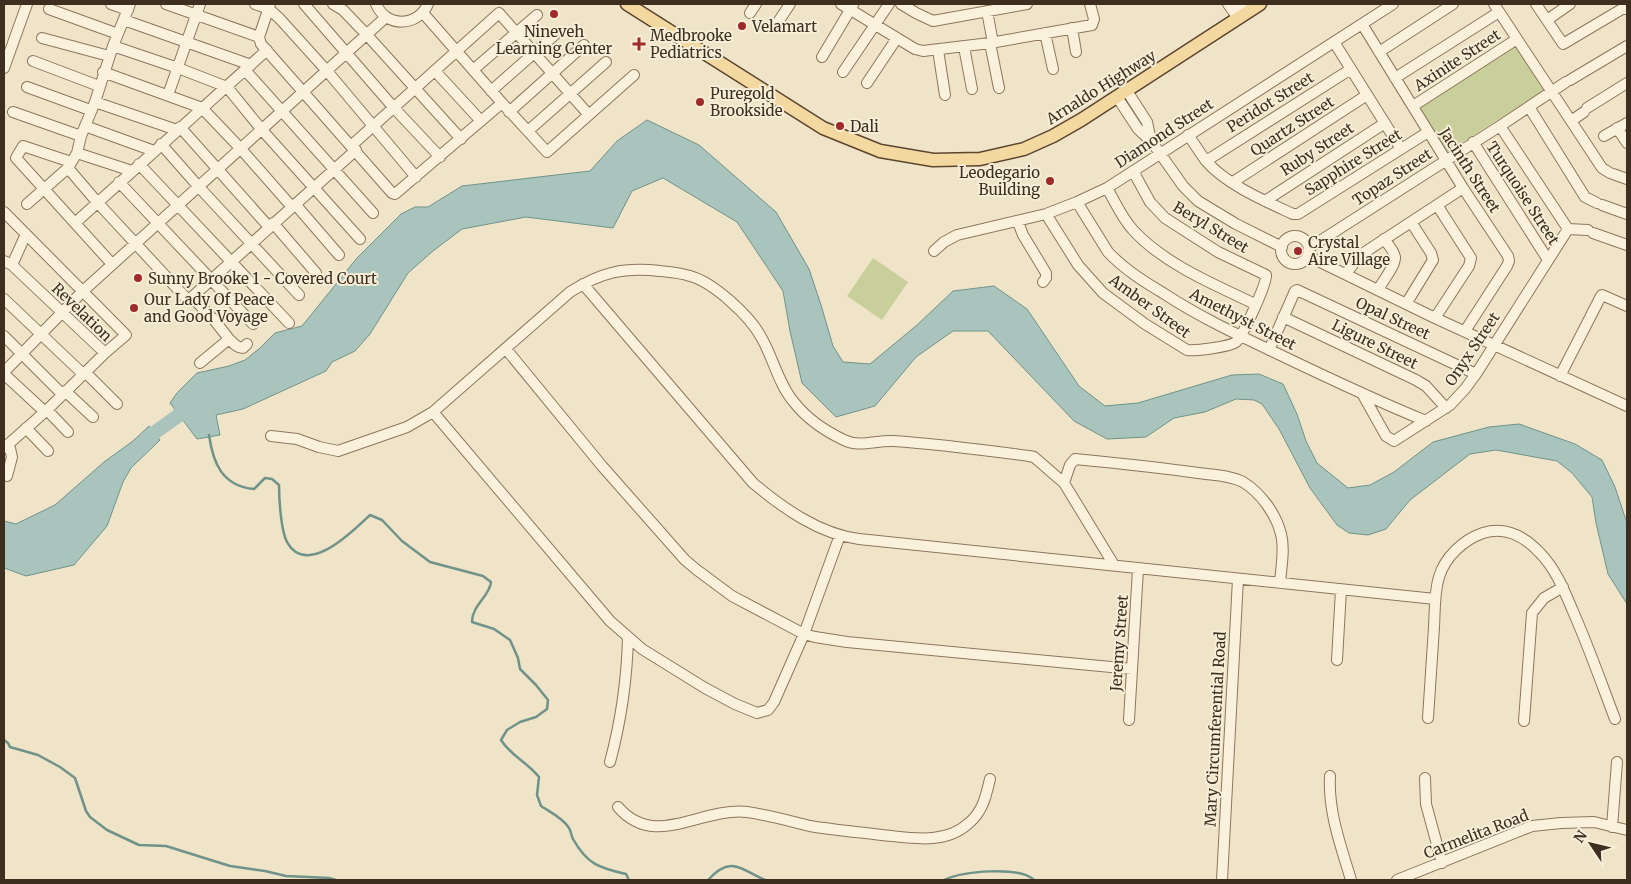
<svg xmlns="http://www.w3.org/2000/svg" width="1631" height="884" viewBox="0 0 1631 884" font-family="Merriweather,serif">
	<rect width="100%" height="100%" fill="#f0e4c8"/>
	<!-- green -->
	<path fill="#c9cf9b" d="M1516 45 1545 90 1447 152 1419 107Z
		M873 258 908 282 882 320 847 296Z"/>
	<!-- water -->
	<path fill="#a9c4bc" stroke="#6f938a" d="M647 120 699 145 776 212 809 269 821 305 833 346 843 362 870 364 917 325 953 291 994 286 1027 309 1079 386 1105 406 1138 403 1232 375 1259 374 1283 384 1297 414 1306 441 1317 463 1348 488 1370 485 1394 472 1433 442 1489 427 1519 424 1575 444 1602 460 1615 487 1627 523V604L1608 574 1596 523 1592 497 1572 473 1557 461 1496 450 1470 454 1410 500 1386 529 1368 535 1349 533 1337 525 1310 488 1279 429 1262 404 1254 400 1236 399 1205 412 1174 418 1146 437 1107 439 1074 421 988 331H953L916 357 875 406 836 417 802 383 790 331 783 291 737 222 663 178 632 191 613 228 526 217 462 229 433 251 408 273 370 334 355 351 332 362 326 371 243 409 216 415 220 435 197 439 170 403 177 393 197 373 229 366 245 360 260 348 275 333 302 326 357 258 401 214 415 207H428L462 186 590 171 617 141Z
		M149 426 160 440 131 468 123 482 107 526 74 565 26 576 4 568V521L16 524 55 505 104 462 133 441Z"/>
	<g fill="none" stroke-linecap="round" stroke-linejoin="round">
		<!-- stream -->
		<path stroke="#6f938a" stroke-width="2.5" d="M209 435C213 463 222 486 254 489L265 478 272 479 279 485C279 499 281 531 287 542 307 578 353 531 370 515L382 520 402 541 430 562 483 576 491 582C490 596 472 605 472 622L494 629 510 640 518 658 520 669 536 685 548 700 547 709 536 717 520 722 507 730 501 740C512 757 526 761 539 777L537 795 541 806C550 812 563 818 569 828 571 831 571 835 573 839 587 864 599 868 626 874L629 880
			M4 740 8 743 10 747 38 755 60 767 75 778 86 811 90 817 107 830 139 845 166 846 230 866 265 871 286 876 329 878 336 880
			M708 880C731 855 740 869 765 880
			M944 880C963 871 1019 866 1034 880"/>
		<!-- river -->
		<path stroke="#a9c4bc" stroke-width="14" d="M141 445 154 433 193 405"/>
		<!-- minor casing -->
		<g stroke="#8d765c" stroke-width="12">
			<path id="minor" d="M111 4 128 10
				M130 4 113 46 95 102 81 136 77 153 68 168 97 202 186 298 188 299 192 297 356 150
				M166 4 259 37 261 44 392 193 395 194 502 103
				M255 4 269 9 280 19 327 71 416 177
				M304 4 394 108 440 157
				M333 4 343 10 367 35 461 139
				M376 4C386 28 418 27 428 4
				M841 4 915 49 923 51 990 43 1092 25 1094 19 1090 4
				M901 4 916 13 933 21 1027 4
				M1228 4 1238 18
				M1240 4 1246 13
				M1494 4 1602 168 1610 173
				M1536 4 1563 44 1622 9H1627
				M49 9 118 34
				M987 11 993 43
				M423 13 502 103 547 152 634 75
				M750 13 756 4
				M124 20 251 65
				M1547 20 1570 4
				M1362 24 1463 188 1508 256 1509 261 1507 266 1465 331
				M774 28 790 4
				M1072 28 1076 52
				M1045 33 1053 69
				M259 37 270 4
				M42 38 109 56
				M1334 42 1401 149
				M990 43 999 88
				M113 46 178 68 227 87 262 130 360 239
				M964 47 972 89
				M938 50 945 95
				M1379 52 1453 4
				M822 57 853 5
				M33 61 99 86
				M4 68 27 4
				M245 70 373 213
				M473 70 537 15
				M435 71 481 121
				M103 72 202 108 241 149 292 207
				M843 72 889 4
				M1395 78 1499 12
				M1570 80 1627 46
				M867 83 897 38
				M27 87 90 110
				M491 91 558 32
				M1127 91 1147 122 1151 141
				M168 95 200 4
				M1117 97 1138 129 1152 142 1183 186 1198 201 1236 224 1282 247
				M95 102 177 130
				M1413 106 1517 39
				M1529 107 1585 197 1597 203
				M1587 108 1627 83
				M13 112 81 136
				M509 112 584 45
				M1571 121 1584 112
				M85 126 154 151
				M1500 126 1568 229 1588 230
				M180 127 269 227
				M1617 128 1627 143
				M528 131 606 62
				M1188 135C1194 143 1200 153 1206 161 1227 185 1265 201 1293 214H1298L1428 132
				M1604 136 1627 123
				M1473 142 1548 260
				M161 144 198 186 299 295
				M352 145 499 13 589 115
				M77 153 132 171
				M1206 161 1351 69
				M71 162 23 146 16 158 112 264
				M139 164 289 323
				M1613 174 1627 179
				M119 182 253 324
				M1233 182 1367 95
				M1107 188C1115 202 1122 218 1133 230 1164 264 1215 285 1255 304
				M1265 201 1385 123
				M1077 202 1108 252C1124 269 1143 281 1163 293 1198 316 1236 334 1274 352 1324 376 1374 400 1426 421
				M27 204 68 168
				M295 204 339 255
				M1602 205 1627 214
				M4 212 126 335 105 353
				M1046 214 1078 265 1103 293 1145 324 1187 350C1196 351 1229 347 1236 342 1243 336 1267 283 1266 275L1218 252 1165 218 1150 202 1133 171
				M1018 222 1023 235 1046 273V278L1043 282
				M75 223 267 50
				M273 223 316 273
				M1593 233 1627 245
				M1281 250a14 14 0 1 1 28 0a14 14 0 1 1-28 0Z
				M1309 248 1500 126 1566 82
				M934 251 944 242 957 235 1046 214 1077 202 1107 188 1393 4
				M1308 256 1435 318 1627 406
				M4 261 12 265 105 353 47 410 4 448
				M12 265 26 234
				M1346 274 1359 256 1463 188
				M583 284 753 483C783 508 819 534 859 539L1435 599
				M1378 290C1382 282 1396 265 1395 257 1394 251 1388 244 1384 239
				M192 297 215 321 229 339 200 363
				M4 299 83 374
				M1406 304 1433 260 1431 253 1411 222
				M1283 317 1416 380 1426 386 1446 408
				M1435 318 1469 266 1471 258 1437 205
				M4 336 62 394
				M229 339C233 343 237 348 243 348L247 344
				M506 349 602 466 685 560 697 570 732 596 804 634 815 637 847 642 1132 669
				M1269 350 1295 291 1297 290 1476 374
				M4 372 83 291 386 17
				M85 372 117 404
				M4 374 45 412
				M1560 376 1601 296 1602 295 1627 306
				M65 391 93 417
				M1363 395 1386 436 1394 441 1450 405 1465 389 1476 374 1568 229
				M47 410 68 432
				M433 412 610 621 642 649 705 688 735 704 757 713 768 710 774 702 804 634 840 535
				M26 428 48 451
				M271 436 297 439 319 447 338 451 407 427 433 412 570 292C601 272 624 267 660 271 670 272 681 273 690 276 713 282 750 316 761 337 773 357 778 383 793 401 806 418 825 431 844 440 860 448 876 440 893 441 938 444 984 450 1029 456L1034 457 1064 483 1114 565
				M7 476 12 457 9 444
				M1064 483 1070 465 1075 459C1116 463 1157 467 1198 473 1212 475 1230 475 1243 482 1261 493 1276 514 1281 534 1285 549 1281 568 1280 583
				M1337 660 1341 590
				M1428 718C1430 687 1432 657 1434 627 1435 611 1434 593 1439 577 1445 557 1463 540 1483 533 1506 526 1524 536 1540 553 1555 568 1564 590 1572 609 1588 645 1601 682 1615 719
				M1129 720 1138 569
				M1524 721 1532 613 1544 598 1563 587
				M610 762C621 721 627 679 628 637
				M1330 776C1328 812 1341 846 1351 880
				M1425 778 1426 804 1442 863
				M618 807C655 850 700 807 747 812 768 815 789 821 810 826 834 830 858 832 882 835 912 838 945 845 969 823 983 811 986 796 990 779
				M1612 827 1617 762
				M1222 880 1238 579
				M1397 880 1532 826 1561 823 1594 822 1627 830"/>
		</g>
		<!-- major casing -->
		<g stroke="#5b4430" stroke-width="15">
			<path id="major" d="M627 4 823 128 880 151 933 160 980 159 1024 149 1053 136 1081 120 1260 4"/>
		</g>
		<!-- minor -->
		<use href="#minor" stroke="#faf1dc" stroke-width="10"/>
		<!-- major -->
		<use href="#major" stroke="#f3d9a0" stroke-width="12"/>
	</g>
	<!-- markers -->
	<g fill="#9e2a2b" stroke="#f7eed8" stroke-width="2">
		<circle cx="554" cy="14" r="5"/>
		<circle cx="742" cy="26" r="5"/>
		<path d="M636.5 36.5h5v5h5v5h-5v5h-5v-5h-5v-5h5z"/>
		<circle cx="700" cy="102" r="5"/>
		<circle cx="840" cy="126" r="5"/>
		<circle cx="1050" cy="181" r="5"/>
		<circle cx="1298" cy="251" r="5"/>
		<circle cx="138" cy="278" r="5"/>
		<circle cx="134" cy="308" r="5"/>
	</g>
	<g text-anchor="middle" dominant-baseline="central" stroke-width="4" stroke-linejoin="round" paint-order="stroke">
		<!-- poi labels -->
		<g font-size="15" fill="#3d2e20" stroke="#f7eed8" text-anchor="start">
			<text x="752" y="26">Velamart</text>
			<text x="554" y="31" text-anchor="middle">Nineveh<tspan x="554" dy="17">Learning Center</tspan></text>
			<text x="650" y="35">Medbrooke<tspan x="650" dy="17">Pediatrics</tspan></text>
			<text x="710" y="93">Puregold<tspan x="710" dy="17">Brookside</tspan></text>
			<text x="850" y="126">Dali</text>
			<text x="1040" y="172" text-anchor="end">Leodegario<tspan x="1040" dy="17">Building</tspan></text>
			<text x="1308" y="242">Crystal<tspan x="1308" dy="17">Aire Village</tspan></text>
			<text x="148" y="278">Sunny Brooke 1 - Covered Court</text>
			<text x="144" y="299">Our Lady Of Peace<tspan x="144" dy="17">and Good Voyage</tspan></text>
		</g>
		<!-- street labels -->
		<g font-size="15" fill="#3d2e20" stroke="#f7eed8">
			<text transform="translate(1457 60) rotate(-33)">Axinite Street</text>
			<text transform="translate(1101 87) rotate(-32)">Arnaldo Highway</text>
			<text transform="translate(1270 102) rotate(-32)">Peridot Street</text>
			<text transform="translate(1292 126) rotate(-33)">Quartz Street</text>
			<text transform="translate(1164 133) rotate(-33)">Diamond Street</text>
			<text transform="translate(1317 149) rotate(-33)">Ruby Street</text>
			<text transform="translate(1353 162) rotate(-32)">Sapphire Street</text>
			<text transform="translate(1470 170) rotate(57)">Jacinth Street</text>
			<text transform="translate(1392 177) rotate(-33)">Topaz Street</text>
			<text transform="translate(1523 193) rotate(57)">Turquoise Street</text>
			<text transform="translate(1211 227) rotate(31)">Beryl Street</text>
			<text transform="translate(1150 306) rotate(36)">Amber Street</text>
			<text transform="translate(82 312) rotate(44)">Revelation</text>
			<text transform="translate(1393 318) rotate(25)">Opal Street</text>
			<text transform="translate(1243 319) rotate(27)">Amethyst Street</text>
			<text transform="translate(1375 344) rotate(26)">Ligure Street</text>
			<text transform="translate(1472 349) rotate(-56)">Onyx Street</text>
			<text transform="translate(1119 643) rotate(-86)">Jeremy Street</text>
			<text transform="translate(1215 729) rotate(-87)">Mary Circumferential Road</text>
			<text transform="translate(1476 834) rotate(-21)">Carmelita Road</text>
		</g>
	</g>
	<!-- border -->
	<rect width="1631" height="884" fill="none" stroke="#3d2e20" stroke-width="10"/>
	<!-- north arrow -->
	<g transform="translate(1591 844) rotate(305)" stroke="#f7eed8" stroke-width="4" paint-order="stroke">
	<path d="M0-4L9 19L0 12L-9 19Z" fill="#3d2e20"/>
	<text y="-8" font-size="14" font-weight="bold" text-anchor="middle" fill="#3d2e20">N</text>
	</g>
</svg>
